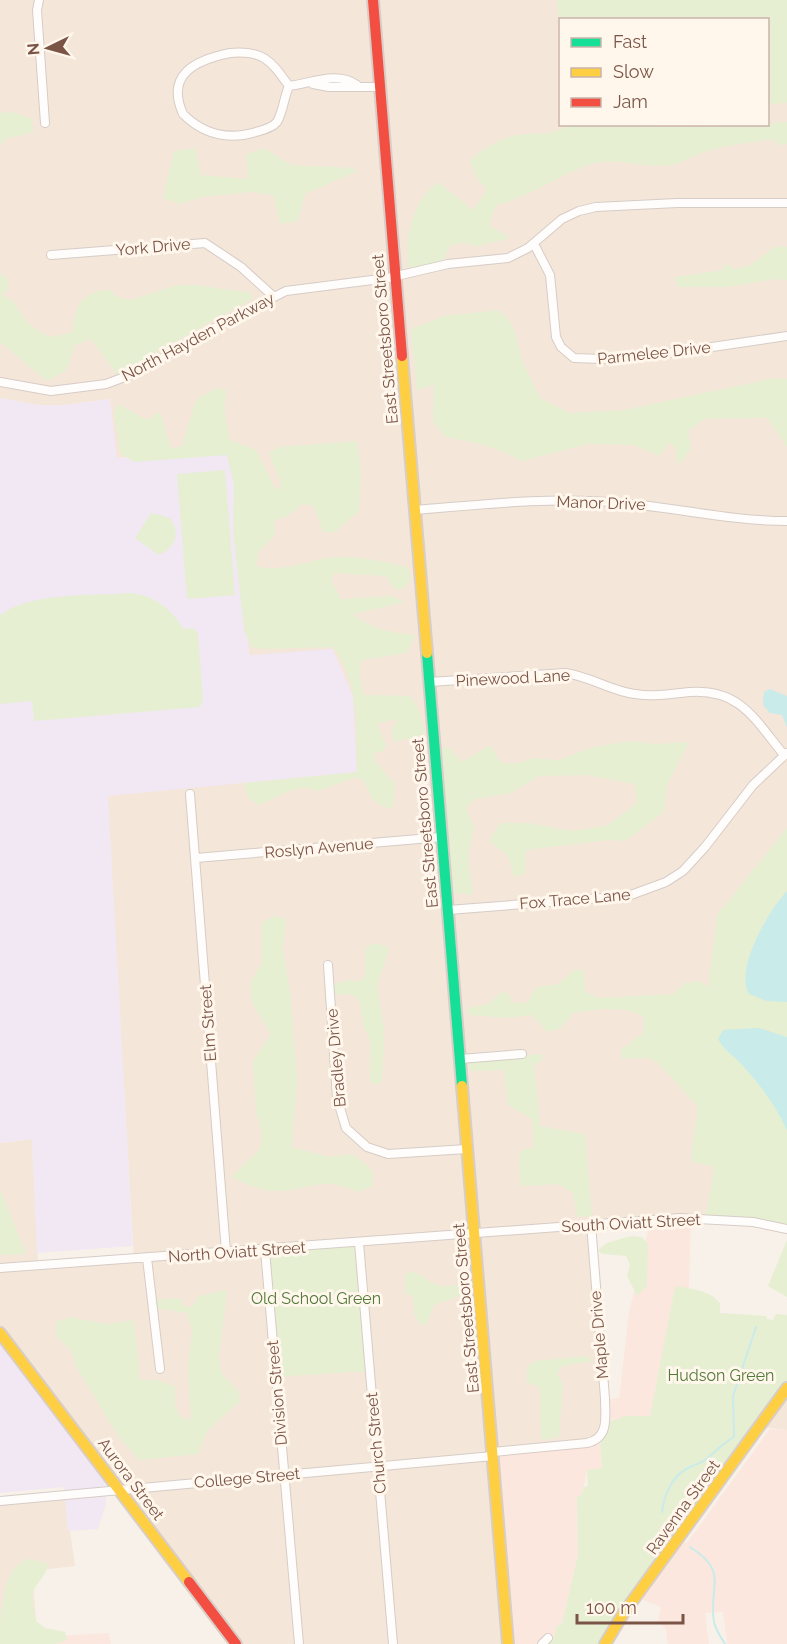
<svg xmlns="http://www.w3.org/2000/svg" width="787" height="1644" viewBox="0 0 787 1644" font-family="Raleway,sans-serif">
	<rect width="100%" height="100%" fill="#f8f1e9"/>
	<!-- residential -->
	<path fill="#f4e6d9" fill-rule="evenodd" d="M0 0H787V1229L717 1219 591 1224 605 1425 594 1442 508 1644H236L0 1333V1143L32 1139 38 1266 134 1259 107 795 357 772 249 655 231 450 116 458 110 399 65 405H39L0 398ZM560 20H768V124H560Z
		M787 1394V1430L763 1427Z
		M65 1495 75 1566 32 1571 38 1644H0V1501Z"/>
	<!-- commercial -->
	<path fill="#fce7df" d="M691 1220 689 1289 675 1287 650 1417 634 1416 610 1420V1399L619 1398 629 1313 650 1222Z
		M770 1429 787 1430V1644H727L723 1612 705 1613 709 1644H668L666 1629 658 1621 661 1607 636 1597 678 1538 687 1543Z
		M600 1443 602 1468 587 1470 582 1496 577 1497 578 1555 562 1624 555 1636 539 1644H509L495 1454Z
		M109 1633 111 1644H38V1637Z"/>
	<!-- education -->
	<path fill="#f2e8f3" d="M0 398 39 405H65L110 399 117 458 231 450 249 655 333 649 353 697 357 772 108 796 133 1246 37 1253 32 1139 0 1143Z
		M0 1344 105 1483 106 1504 98 1529 68 1531 64 1487 0 1493Z"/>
	<!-- green -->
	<path fill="#e6efd2" d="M557 0H787V103L768 104V20H560V26Z
		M12 112 31 118 33 132 5 139 0 146V113Z
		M787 122V144L779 145 772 139C753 142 713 147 696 155 689 158 683 162 675 164 647 171 616 155 588 165 557 176 528 198 496 205L489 225 510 238 478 246 464 243 450 245 443 261 409 269C403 240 413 200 438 182L473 210 487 190 475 175 470 160C484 148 500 138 518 135 537 132 553 137 568 125L702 127Z
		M195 148 201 175 248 179 246 154 264 148 291 165 352 168 358 171 305 194 298 221 280 224 273 195 252 192 202 197 180 204 163 198 174 151Z
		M776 246 787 247V280L776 279 727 287H678L675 277 723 270V265H731L732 269 749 266Z
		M0 274 7 277 9 288 2 295 13 301 29 325 50 337 73 332C73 309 83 289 110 290L117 297 131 300 177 285H195L252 293V299L117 374 91 339 75 345 66 371 47 381 0 342Z
		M500 310 512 324 523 362 540 398 570 413 624 410 775 378 787 379V447L767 418 705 419 688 431 691 449 677 466 676 449 669 442 660 456 633 445 588 444 521 461C497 446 472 442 445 437L433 421 434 385 417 390 411 329 444 316Z
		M216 388 226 390 224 409 230 440 256 450 276 490 282 486 269 452 280 447 357 441 361 472 359 511 335 532H323L314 506 303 504 286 517 274 520 275 535 258 553 256 566C283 574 311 558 338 557 362 556 385 562 408 567L411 580 401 590 395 589 385 576 335 573 331 580 341 599 391 596 405 602 353 614C371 629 393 633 416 635L406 653 361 660 359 675 364 695 410 696 419 709 425 734 394 742 392 728 399 719 377 723 386 746 382 752 374 753 376 762 395 784 393 808C375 808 370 796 364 781L356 777 318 791C296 781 277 799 259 805L249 799 243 783 357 772C356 733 360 677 332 647L262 649 251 647 244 630 233 529 234 486 227 455 134 462 121 454 114 412 118 404 147 420 160 412 171 449 182 446 196 400Z
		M225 470 235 595 187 599 177 474Z
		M151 513 170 518C181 533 176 548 159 555L135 538Z
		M129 593C155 595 170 608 184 629L193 628 198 633 203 700 200 707 34 721 32 701 0 704V616C25 592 95 596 129 593Z
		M629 741 653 744 689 742 667 785 664 812 625 841 609 840 526 850 525 874 514 877 508 856 489 841 500 823H529L571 831 606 826 637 803 634 784 586 775 539 776 511 793 475 799 466 808 474 827 468 856 473 895 454 893 437 752 448 746 462 762 490 745 501 763H519L533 758 559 760 590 748Z
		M787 828V1229L705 1219 714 1171 713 1166 693 1162 691 1157 698 1107 657 1062 647 1058 622 1059 621 1050 643 1033 644 1018C627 1004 594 1010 573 1013L561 1028 547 1032 532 1015 509 1018 469 1015 468 1008 488 1004 502 992 510 995 511 1003 528 1002 536 987 559 984 575 969 584 971 585 992 598 998 673 994 685 983 699 981 708 987 717 915Z
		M275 916 286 919 283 949 291 999 297 1081 292 1147 329 1157 352 1154 366 1164 374 1175 372 1186 358 1192C319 1174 309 1192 271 1191 259 1190 243 1182 231 1177L259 1150 262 1135 256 1111 253 1061 271 1034 252 1003 250 983 262 962V922Z
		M373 943 387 946 389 951 377 984 384 1029 383 1072 380 1084 370 1083V1040L363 1025 360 1002 352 995 333 994 334 984 348 980 358 982 365 976V948Z
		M542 1054V1060L534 1065 540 1126 585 1134 592 1216 577 1217 573 1193 558 1184 520 1186 519 1156 523 1149 534 1148 532 1119 508 1105 504 1070 469 1071V1060Z
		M0 1188 26 1254 0 1255Z
		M631 1236 642 1237 648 1244 647 1286 637 1296 627 1276 630 1265 626 1256 602 1254 598 1250 607 1243Z
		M787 1240V1297L768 1286Z
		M359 1243 369 1371 275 1377 265 1250Z
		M411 1271C422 1274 431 1285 441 1286 451 1287 456 1283 465 1289V1294L434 1305 427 1323 423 1325C409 1317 417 1308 412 1296L406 1294 405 1275Z
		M675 1286C692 1289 709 1290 720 1303V1313L767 1316V1319L773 1320 776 1314 787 1315V1388L605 1644H542L555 1636 556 1627 562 1623 578 1555 577 1496H581L584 1487 588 1486 587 1470 602 1468 600 1445 610 1421 625 1416H650Z
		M227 1290 219 1358 222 1374 239 1392V1402L207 1431 198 1454 139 1460 118 1436 76 1366 71 1350 57 1337 56 1322 69 1317 107 1324 134 1320 140 1380H156L175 1386V1405L180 1417 191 1420 188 1367 192 1331 187 1313 155 1308 154 1300 180 1298 183 1306 192 1307 198 1296Z
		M588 1356 593 1361 562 1366 557 1373 563 1386 559 1437 544 1440 541 1438 540 1387 527 1382V1367L534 1361Z
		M30 1559 48 1564C46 1578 33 1584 33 1597 32 1605 35 1614 36 1621L45 1628 65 1632 67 1640 55 1644H0C0 1621 1 1564 30 1559Z"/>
	<!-- water -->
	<path fill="#c9ebea" d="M770 689 787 696V728L782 715 770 713 763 705 764 692Z
		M787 891V1002L767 1001 749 994C734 969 769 910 787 891Z
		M759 1028 787 1037V1131C777 1107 761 1086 744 1067 735 1056 725 1052 718 1039L723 1030Z"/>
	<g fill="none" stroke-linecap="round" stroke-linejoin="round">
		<!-- stream -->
		<path stroke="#c9ebea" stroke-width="2" d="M662 1512C664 1495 672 1476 688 1468 694 1465 699 1464 705 1460 715 1452 722 1444 734 1437L733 1396 756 1327
			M690 1547C730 1572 708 1586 714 1622 716 1631 721 1637 725 1644"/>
		<!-- street casing -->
		<g stroke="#d7ccc6" stroke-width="10">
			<path id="street" d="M39 0 37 10 45 123
				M230 53C264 50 271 61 289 86 284 97 283 112 277 122 272 128 263 130 256 132 229 140 204 135 183 114 165 74 196 60 230 53Z
				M313 84 329 87H380
				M289 86C312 83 337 71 357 85
				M534 244 550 275 556 337 561 347 574 358 602 359 678 352 787 336
				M51 255 205 243 241 267 273 296
				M0 382 51 391 106 384 138 372 232 318 286 291 388 278 448 264 508 258 528 248 562 219 579 211 596 207 677 203H787
				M414 510C479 505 545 497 610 502 669 506 728 521 787 521
				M429 682 565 673C590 676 610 691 635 694 653 697 672 694 690 692 741 689 755 720 784 755
				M190 794 226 1252
				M196 858 442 837
				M448 910 628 896 666 882 683 871 705 847 753 785 787 753
				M328 965 337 1098 346 1128 367 1147 388 1154 467 1149
				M460 1059 522 1054
				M359 1243 393 1644
				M265 1250 299 1644
				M147 1258 160 1369
				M0 1268 680 1218 753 1222 787 1229
				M493 1452 587 1443C610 1438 605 1416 605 1398L591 1224
				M0 1501 493 1456
				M542 1644 548 1638"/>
		</g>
		<!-- fast casing -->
		<g stroke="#d9cec7" stroke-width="14">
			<path id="fast" d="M427 653 462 1086"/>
		</g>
		<!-- slow casing -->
		<g stroke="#d9cec7" stroke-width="14">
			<path id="slow" d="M402 356 427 653
				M462 1086 508 1644
				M0 1333 189 1582
				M605 1644 623 1614 787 1388"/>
		</g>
		<!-- jam casing -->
		<g stroke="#d9cec7" stroke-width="14">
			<path id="jam" d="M373 0 402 356
				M189 1582 236 1644"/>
		</g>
		<!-- street -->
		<use href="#street" stroke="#fefdfc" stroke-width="8"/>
		<!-- fast -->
		<use href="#fast" stroke="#16e098" stroke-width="10"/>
		<!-- slow -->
		<use href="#slow" stroke="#ffcf43" stroke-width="10"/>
		<!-- jam -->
		<use href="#jam" stroke="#f24e42" stroke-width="10"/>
	</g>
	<g text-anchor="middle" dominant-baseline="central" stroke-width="6" stroke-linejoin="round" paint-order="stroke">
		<!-- street labels -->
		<g font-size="16" fill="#7a5446" stroke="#fff6ec">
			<text transform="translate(153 247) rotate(-5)">York Drive</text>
			<text transform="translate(198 337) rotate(-28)">North Hayden Parkway</text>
			<text transform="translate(385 339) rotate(-95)">East Streetsboro Street</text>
			<text transform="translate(654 353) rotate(-6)">Parmelee Drive</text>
			<text transform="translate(601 503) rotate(2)">Manor Drive</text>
			<text transform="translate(513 678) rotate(-3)">Pinewood Lane</text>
			<text transform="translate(425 823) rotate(-95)">East Streetsboro Street</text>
			<text transform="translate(319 848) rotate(-5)">Roslyn Avenue</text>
			<text transform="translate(575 899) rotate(-5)">Fox Trace Lane</text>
			<text transform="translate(208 1023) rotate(-94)">Elm Street</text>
			<text transform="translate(336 1058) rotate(-95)">Bradley Drive</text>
			<text transform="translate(631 1223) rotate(-3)">South Oviatt Street</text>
			<text transform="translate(237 1252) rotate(-4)">North Oviatt Street</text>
			<text transform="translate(466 1308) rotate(-95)">East Streetsboro Street</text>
			<text transform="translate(599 1335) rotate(-95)">Maple Drive</text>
			<text transform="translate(277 1393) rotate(-95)">Division Street</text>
			<text transform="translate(376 1443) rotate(-95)">Church Street</text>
			<text transform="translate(247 1478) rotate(-5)">College Street</text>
			<text transform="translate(131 1479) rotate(53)">Aurora Street</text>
			<text transform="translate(683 1507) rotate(-54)">Ravenna Street</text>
		</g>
		<!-- park labels -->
		<g font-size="16" fill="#537a3a" stroke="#fff6ec">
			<text x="316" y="1298">Old School Green</text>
			<text x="721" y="1375">Hudson Green</text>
		</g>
	</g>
	<!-- legend -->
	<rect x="559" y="18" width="210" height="108" fill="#fff6ec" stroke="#cab5aa" stroke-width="1.5"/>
	<rect x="571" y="38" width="30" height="9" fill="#16e098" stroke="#cab5aa" stroke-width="1.5"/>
	<text x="613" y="48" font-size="18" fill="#7a5446">Fast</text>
	<rect x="571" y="68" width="30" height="9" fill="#ffcf43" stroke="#cab5aa" stroke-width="1.5"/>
	<text x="613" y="78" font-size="18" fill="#7a5446">Slow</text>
	<rect x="571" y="98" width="30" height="9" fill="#f24e42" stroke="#cab5aa" stroke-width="1.5"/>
	<text x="613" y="108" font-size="18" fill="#7a5446">Jam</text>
	<!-- north arrow -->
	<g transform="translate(48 48) rotate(265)" stroke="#fff6ec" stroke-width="4.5" paint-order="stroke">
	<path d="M0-4.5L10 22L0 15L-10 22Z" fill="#7a5446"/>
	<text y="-9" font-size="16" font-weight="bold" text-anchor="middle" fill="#7a5446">N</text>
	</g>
	<!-- scale -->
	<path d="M577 1614v9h106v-9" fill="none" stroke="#7a5446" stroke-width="3"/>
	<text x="586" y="1614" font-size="18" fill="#7a5446" stroke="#fff6ec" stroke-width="4.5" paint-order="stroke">100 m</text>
</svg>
